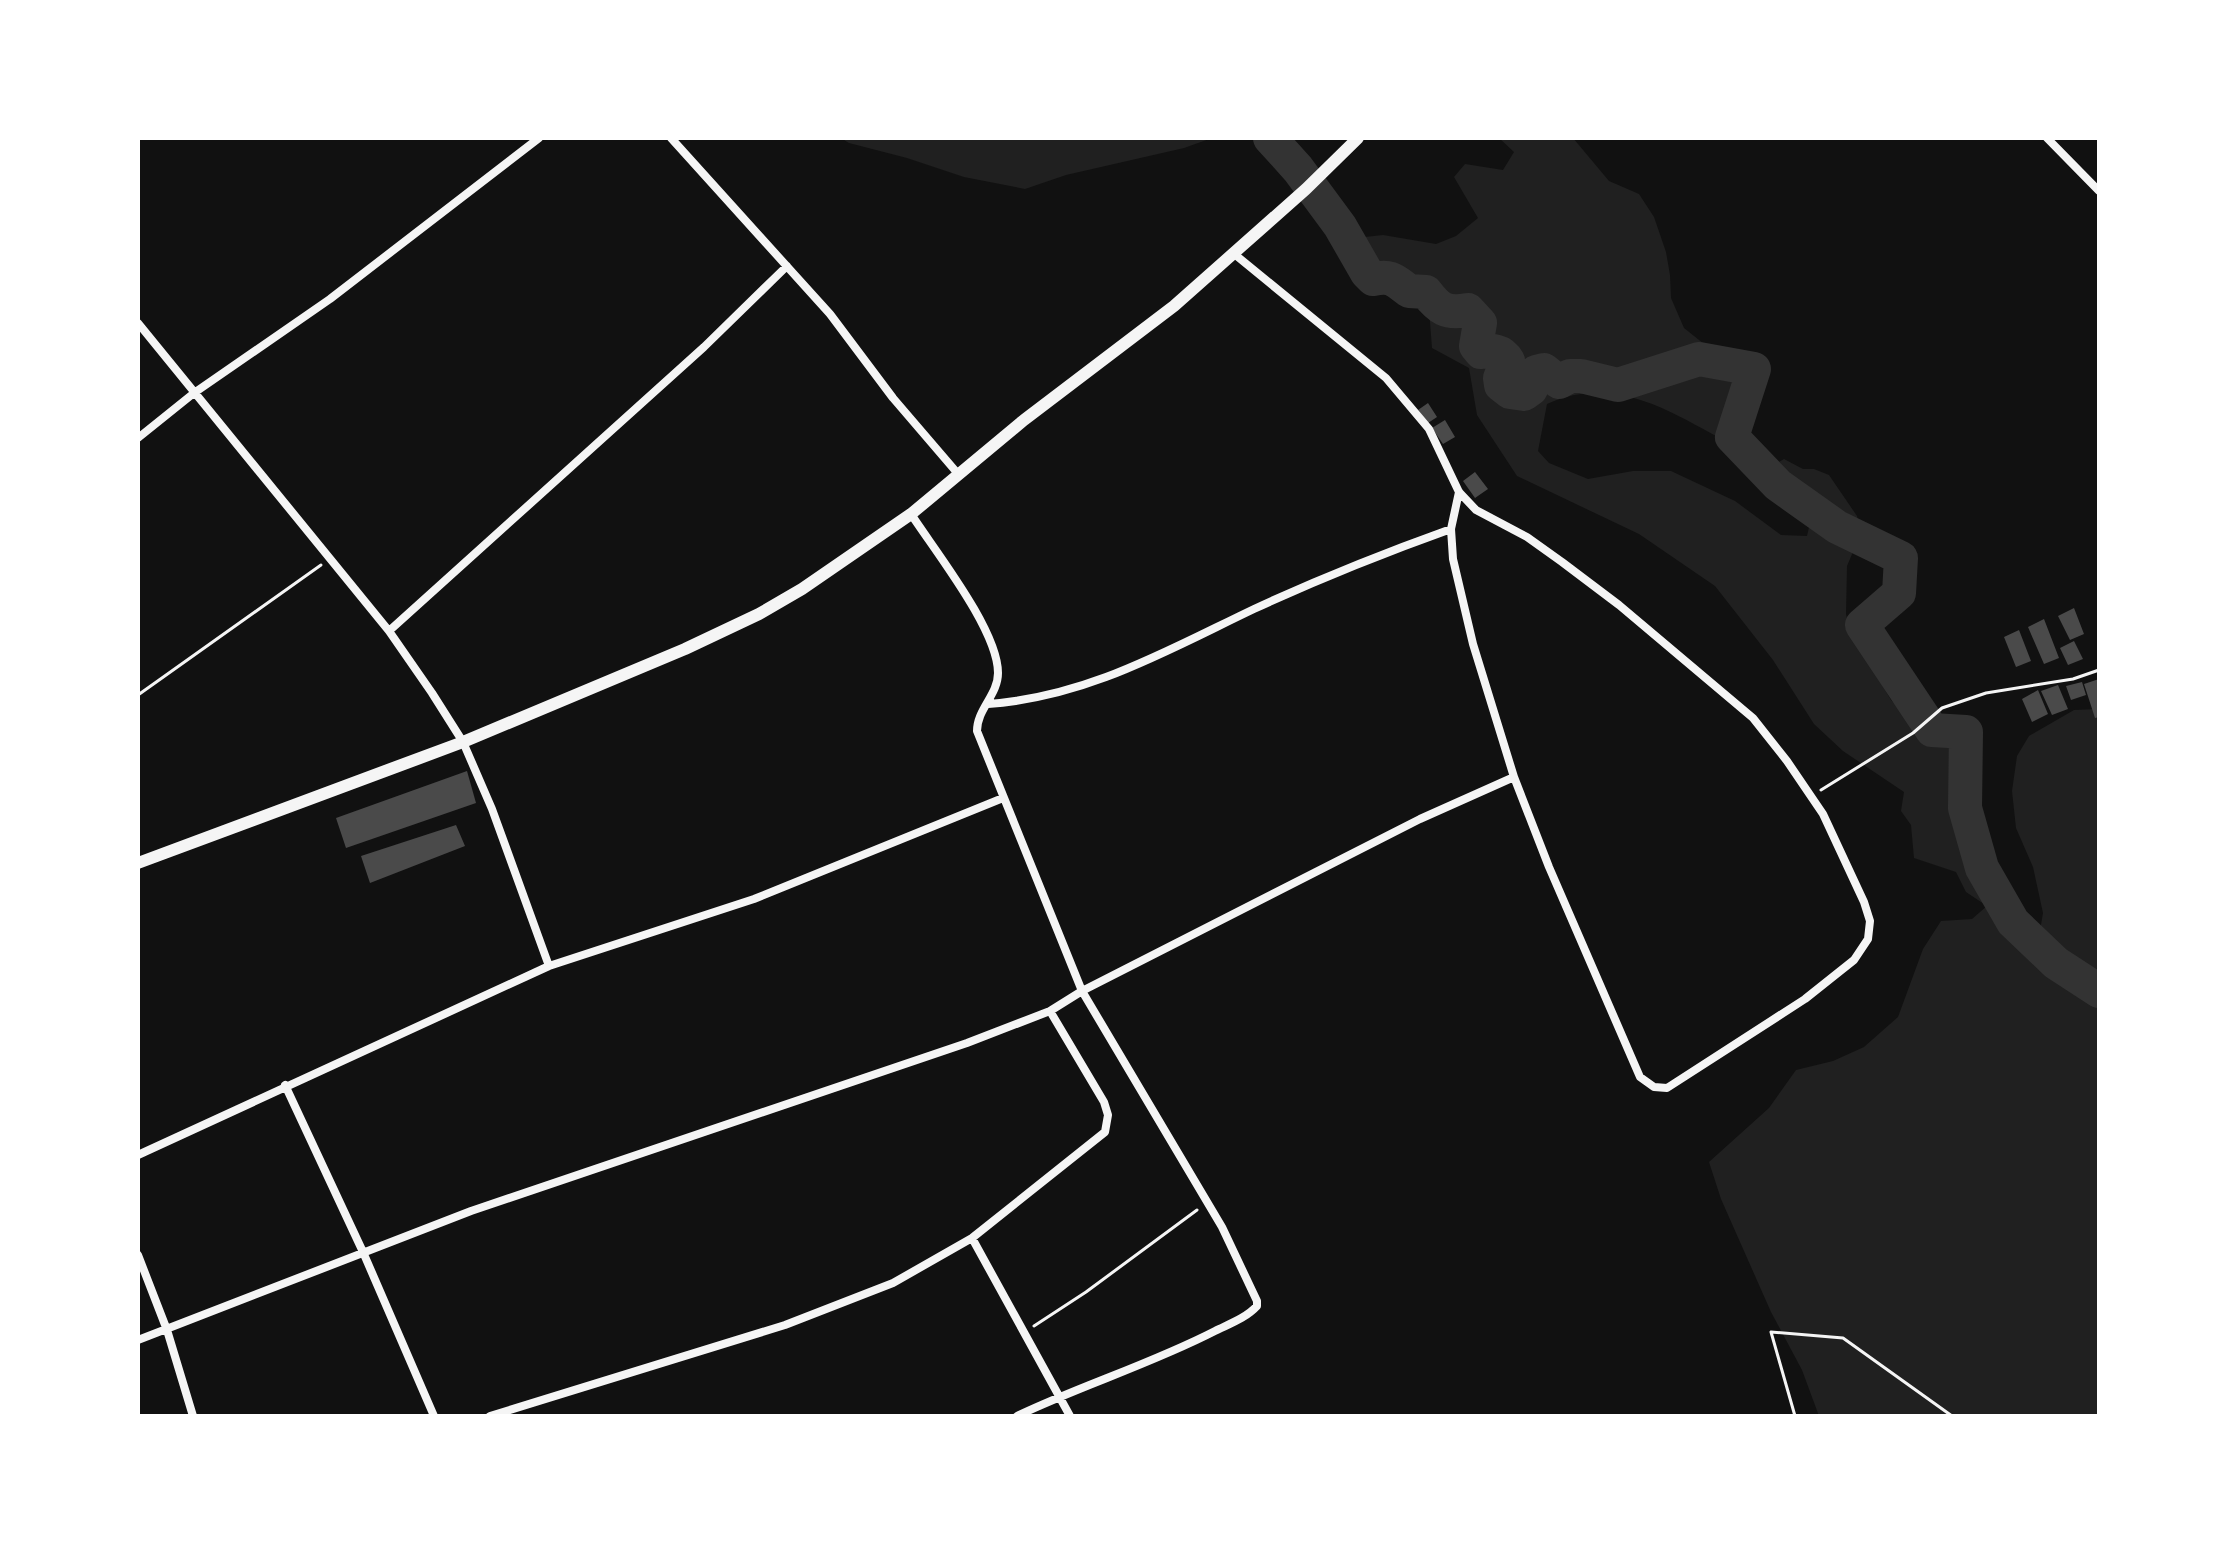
<svg xmlns="http://www.w3.org/2000/svg" width="2237" height="1554" viewBox="0 0 2237 1554" font-family="'IBM Plex Sans',sans-serif">
	<rect width="100%" height="100%" fill="#111"/>
	<!-- green -->
	<path fill="#202020" d="M841 138H1212L1184 148 1066 175 1025 189 964 177 907 158 849 143Z
		M1499 138H1573L1609 181 1639 194 1654 217 1666 252 1670 275 1671 298 1684 328 1753 383 1758 400 1751 427 1738 448C1676 416 1619 372 1547 404L1538 451 1549 463 1588 479 1633 471H1671L1735 501 1781 535 1807 536 1811 519 1783 489 1774 465 1784 459 1803 469H1814L1829 475 1857 516 1861 533 1847 566 1846 614 1849 630 1891 700 1912 722 1965 750 1977 780 1980 866 1983 880 2004 901 2024 942 2039 936 2043 913 2033 867 2016 828 2012 791 2017 756 2029 736 2074 710 2099 709V1416H1819L1802 1370 1771 1312 1721 1199 1709 1162 1769 1108 1796 1070 1833 1061 1864 1047 1898 1017 1923 949 1941 921 1972 919 1987 906 1966 892 1956 872 1914 858 1911 825 1901 811 1904 792 1843 751 1814 724 1773 660 1715 586 1639 534 1517 476 1477 415 1469 368 1432 348 1429 309 1400 289 1362 280 1335 230 1336 217 1355 222 1365 237 1383 235 1436 244 1456 236 1478 218 1454 177 1465 164 1503 170 1514 152Z"/>
	<g fill="none" stroke-linecap="round" stroke-linejoin="round">
		<!-- river -->
		<path stroke="#333" stroke-width="34" d="M1270 138 1298 169 1340 226 1367 273 1373 279C1393 275 1395 281 1409 291L1426 292C1439 309 1446 314 1468 310L1480 323 1476 346 1481 352C1493 350 1502 350 1508 361L1500 378 1501 385 1510 392 1524 394 1531 389 1536 372 1544 370 1559 382 1570 376H1581L1618 385 1699 359 1754 369 1732 437 1778 485 1837 527 1901 558 1899 593 1862 625 1932 730 1966 732 1965 808 1982 868 2013 922 2056 963 2099 991"/>
	</g>
	<!-- building -->
	<path fill="#4a4a4a" d="M1428 403 1437 417 1428 423 1418 410Z
		M1445 420 1455 437 1443 444 1432 428Z
		M1475 472 1488 489 1475 498 1463 481Z
		M2074 608 2084 634 2070 640 2058 616Z
		M2044 619 2059 658 2044 664 2028 627Z
		M2019 630 2031 661 2016 667 2004 637Z
		M2074 641 2083 659 2068 665 2060 648Z
		M2099 679V717L2095 718 2084 684Z
		M2082 682 2086 695 2071 700 2066 686Z
		M2058 685 2068 709 2052 715 2041 691Z
		M2038 690 2048 714 2032 722 2022 699Z
		M467 771 476 803 346 848 336 818Z
		M456 825 465 846 370 883 361 856Z"/>
	<g fill="none" stroke-linecap="round" stroke-linejoin="round">
		<!-- path -->
		<path stroke="#f5f5f5" stroke-width="3" d="M138 695 321 565
			M1821 790 1913 733 1942 708 1986 693 2073 679 2099 670
			M1034 1326 1086 1292 1197 1210
			M1795 1416 1771 1332 1843 1338 1952 1416"/>
		<!-- minor -->
		<path stroke="#f5f5f5" stroke-width="8" d="M671 138 830 314 893 398 959 475
			M2047 138 2099 191
			M1233 253 1386 378 1429 429 1459 492 1476 510 1527 537 1562 562 1619 605 1753 718 1787 761 1823 814 1864 902 1870 921 1868 939 1854 960 1805 999 1667 1088 1654 1087 1640 1077 1549 867 1514 777 1473 644 1453 559 1451 529 1459 492
			M138 323 389 631 432 693 463 742 492 809 549 966
			M138 438 194 393 330 299 539 138
			M911 514C935 551 998 630 998 673 998 695 977 709 977 731L1082 991 1222 1227 1257 1301V1306C1246 1318 1229 1324 1215 1331 1151 1364 1082 1385 1017 1416
			M389 631 704 347 787 266
			M988 704C1087 697 1166 651 1254 609 1319 579 1384 553 1451 529
			M285 1085 363 1252 434 1416
			M138 1155 549 966 754 899 1003 798
			M972 1238 1070 1416
			M138 1255 167 1330 193 1416
			M138 1340 471 1211 967 1043 1050 1011 1082 991 1420 819 1514 777
			M490 1416 785 1325 893 1283 972 1238 1105 1132 1108 1115 1104 1102 1050 1011"/>
		<!-- tertiary -->
		<path stroke="#f5f5f5" stroke-width="12" d="M138 863 463 742 685 649 759 614 802 589 911 514 1024 420 1174 306 1306 189 1358 138"/>
	</g>
	<!-- border -->
	<rect width="2237" height="1554" fill="none" stroke="#ffffff" stroke-width="280"/>
</svg>
